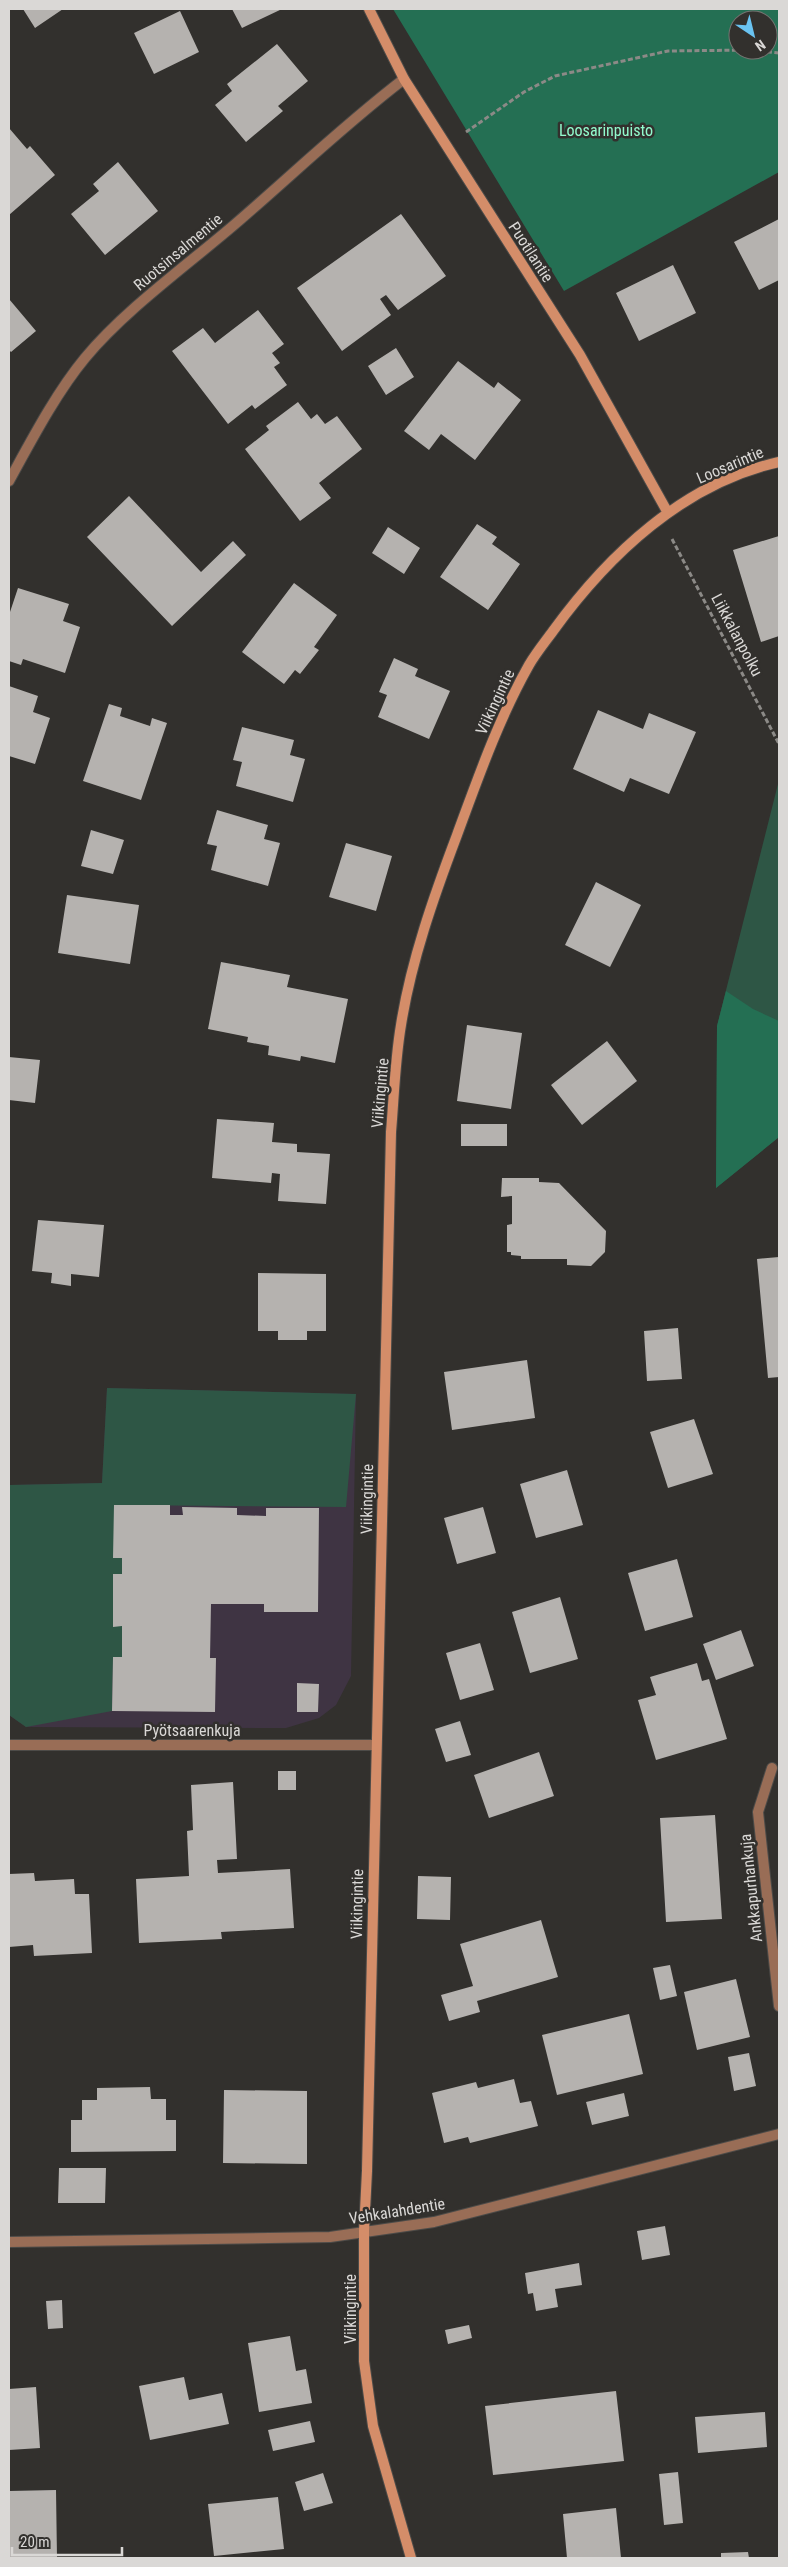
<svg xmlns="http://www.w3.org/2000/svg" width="788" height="2567" viewBox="0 0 788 2567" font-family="'Roboto Condensed',sans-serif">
	<rect width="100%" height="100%" fill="#32302d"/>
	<!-- education -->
	<path fill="#3f3443" d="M107 1388 356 1394 351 1676 336 1705 319 1718 286 1728 26 1727 9 1715V1485L102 1483Z"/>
	<!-- green -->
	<path fill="#2e5645" d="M779 780V1137L716 1188 717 1026Z
		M107 1388 356 1394 346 1507 114 1505V1558H122V1574H113V1626H122V1657H113L112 1711 26 1727 9 1715V1485L102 1483Z"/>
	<!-- forest -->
	<path fill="#246f53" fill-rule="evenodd" d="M393 9H779V172L564 291ZM738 20H768V50H738Z
		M726 991 753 1009 779 1021V1137L716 1188 717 1026Z"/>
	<!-- building -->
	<path fill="#b5b2af" d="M23 9H63L35 28Z
		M232 9H282L242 28Z
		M180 11 199 52 154 74 134 33Z
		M277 44 308 81 278 106 283 111 246 142 215 105 232 91 227 84Z
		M9 128 27 149 30 146 55 175 9 215Z
		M118 162 158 211 105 255 71 214 99 191 93 184Z
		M401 214 446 276 398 310 386 295 380 299 391 315 342 351 297 288Z
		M779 219V280L759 290 734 242Z
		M673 265 696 313 639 341 616 293Z
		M9 299 36 331 11 352 9 350Z
		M258 310 284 344 272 353 280 363 274 367 287 385 255 409 252 405 228 424 172 351 203 328 215 343Z
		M396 348 414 377 386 395 368 366Z
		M458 361 494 388 498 382 521 400 475 460 441 434 429 450 404 431Z
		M298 402 311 419 317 414 325 424 337 416 362 449 319 483 331 498 300 521 245 449 269 430 266 426Z
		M129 496 201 572 233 541 246 555 172 626 87 537Z
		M477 524 497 537 492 544 520 564 488 610 440 577Z
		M388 527 420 548 404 574 372 553Z
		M779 536V636L761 642 733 550Z
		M294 583 337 615 314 647 319 650 300 674 295 670 284 684 242 652Z
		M18 588 69 604 63 621 80 627 65 673 23 659 21 665 9 661V615Z
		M394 658 418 669 415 676 450 691 429 739 378 717 387 695 379 692Z
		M9 686 38 696 33 712 50 718 35 764 9 756Z
		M109 704 122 708 120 716 150 726 152 718 167 723 141 800 83 781Z
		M598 710 643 729 649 713 696 732 669 794 630 778 624 792 573 769Z
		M242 727 294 740 290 755 305 759 293 802 236 786 242 762 233 760Z
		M217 810 268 825 264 839 280 843 268 886 211 870 217 846 207 844Z
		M91 830 124 840 113 874 81 866Z
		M346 843 392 856 376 911 329 897Z
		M596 882 641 905 610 967 565 945Z
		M67 895 139 905 130 964 58 953Z
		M221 962 290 975 287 987 348 999 335 1063 301 1056 300 1061 268 1055 269 1046 247 1042 248 1037 208 1029Z
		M467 1025 522 1033 511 1109 457 1101Z
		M607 1041 637 1081 582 1125 551 1085Z
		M9 1057 40 1060 35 1103 9 1100Z
		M217 1119 274 1123 272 1142 297 1144V1152L330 1154 326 1204 278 1201 280 1174 272 1173 271 1183 212 1178Z
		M461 1124H507V1146H461Z
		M502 1178H539V1182L559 1183 606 1231 605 1252 591 1266 567 1265V1259H521V1256L511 1255V1252H507V1225L512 1224V1196L501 1197Z
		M38 1220 104 1225 99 1277 71 1274V1286L51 1283 52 1273 32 1271Z
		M779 1257V1377L768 1378 757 1259Z
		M258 1273 326 1274V1331H307V1340H278V1331H258Z
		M678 1328 682 1379 647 1381 644 1331Z
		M527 1360 535 1418 452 1430 444 1372Z
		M694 1419 713 1474 668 1488 650 1432Z
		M567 1470 583 1525 536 1538 520 1484Z
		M114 1505H170V1515H183L182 1507 237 1508V1515L266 1516V1508H319L318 1612H264V1604H211L210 1658H216L215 1712 112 1711 113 1657H122V1626L113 1627V1574H122V1558H113Z
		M483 1507 496 1553 457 1564 444 1518Z
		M677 1559 693 1617 645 1631 628 1573Z
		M560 1597 578 1659 530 1673 512 1612Z
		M741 1630 754 1666 716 1680 703 1644Z
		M480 1643 494 1690 460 1700 446 1653Z
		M697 1663 702 1681 709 1679 727 1739 656 1760 638 1700 656 1695 650 1677Z
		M297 1683 319 1684 318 1712H297Z
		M460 1721 471 1755 446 1762 435 1729Z
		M539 1752 554 1796 489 1818 474 1775Z
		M278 1771H296V1790H278Z
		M233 1782 237 1859 217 1860 218 1873 290 1869 294 1928 221 1932 222 1939 139 1943 136 1879 189 1876 187 1831 193 1830 191 1785Z
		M715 1815 722 1919 666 1922 660 1818Z
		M34 1873 35 1881 74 1879 75 1894H89L92 1953 34 1956 33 1945 9 1947V1874Z
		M418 1876 451 1877 450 1920 417 1919Z
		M541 1920 558 1977 477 2001 480 2012 449 2021 441 1995 473 1986 460 1944Z
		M670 1965 677 1996 660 2000 653 1968Z
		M736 1979 750 2037 697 2050 684 1992Z
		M629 2014 643 2074 557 2095 542 2035Z
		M749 2053 756 2086 734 2091 728 2057Z
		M514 2079 520 2103 531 2101 538 2126 470 2143 468 2137 444 2143 432 2093 476 2082 478 2088Z
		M150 2087 151 2099H166V2120H176V2151L71 2152V2120H82V2100H97V2088Z
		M224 2090 307 2091V2164L223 2163Z
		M624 2093 629 2116 592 2125 586 2102Z
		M59 2168H106L105 2203H58Z
		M665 2226 670 2255 642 2260 637 2231Z
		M579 2263 582 2285 555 2289 558 2307 536 2311 533 2293 528 2294 525 2273Z
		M62 2300 63 2328 48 2329 46 2301Z
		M469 2325 472 2338 448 2344 445 2330Z
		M290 2336 296 2371 306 2369 312 2403 259 2412 248 2343Z
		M184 2377 189 2400 222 2393 229 2424 150 2440 139 2386Z
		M36 2387 40 2448 9 2450V2389Z
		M616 2391 624 2461 493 2475 485 2406Z
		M765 2412 767 2447 698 2453 695 2417Z
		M310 2421 315 2442 273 2451 268 2430Z
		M678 2472 683 2523 664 2525 659 2474Z
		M323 2473 333 2503 304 2511 295 2482Z
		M56 2490 57 2558H9V2491Z
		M278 2497 284 2549 214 2556 208 2504Z
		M616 2508 621 2558H567L563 2514Z
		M748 2552 749 2558H721V2553Z"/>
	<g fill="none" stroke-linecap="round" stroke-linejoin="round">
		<!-- street casing -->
		<g stroke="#4d4b48" stroke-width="12">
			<path id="street" d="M9 481C31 441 56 393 85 358 125 310 186 266 234 225 291 176 345 124 404 79
				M9 1745H375
				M772 1768 758 1812 779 2006
				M9 2242 330 2237 434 2222 779 2134"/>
		</g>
		<!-- secondary casing -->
		<g stroke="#4d4b48" stroke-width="12">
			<path id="secondary" d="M369 9 404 79 580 355 668 513
				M411 2558 373 2426 364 2361V2231L367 2171 391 1132C394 1097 395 1060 401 1025 411 961 434 896 457 835 478 778 499 718 529 665 536 653 545 642 553 631 608 555 684 483 779 462"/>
		</g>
		<!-- path -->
		<path stroke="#8c8a87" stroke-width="3" stroke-dasharray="5 2.5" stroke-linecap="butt" d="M752 50 779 53
			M466 132 524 92 555 76 668 51 751 50
			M672 539 779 744"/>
		<!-- street -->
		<use href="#street" stroke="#996d56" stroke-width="10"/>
		<!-- secondary -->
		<use href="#secondary" stroke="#d48d69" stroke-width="10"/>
	</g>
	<g text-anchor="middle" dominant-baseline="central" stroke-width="5" stroke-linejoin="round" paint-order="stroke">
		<!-- park labels -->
		<g font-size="16" fill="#92facd" stroke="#32302d">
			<text x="606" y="130">Loosarinpuisto</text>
		</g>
		<!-- street labels -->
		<g font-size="16" fill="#dad8d6" stroke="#32302d">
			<text transform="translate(178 252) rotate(-40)">Ruotsinsalmentie</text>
			<text transform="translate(531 252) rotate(57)">Puotilantie</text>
			<text transform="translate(730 465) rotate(-23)">Loosarintie</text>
			<text transform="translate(737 635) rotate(62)">Liikkalanpolku</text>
			<text transform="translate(495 702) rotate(-65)">Viikingintie</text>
			<text transform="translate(380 1093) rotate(-85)">Viikingintie</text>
			<text transform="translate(367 1499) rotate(-89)">Viikingintie</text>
			<text x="192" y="1730">Pyötsaarenkuja</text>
			<text transform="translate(751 1888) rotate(-96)">Ankkapurhankuja</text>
			<text transform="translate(357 1904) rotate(-89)">Viikingintie</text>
			<text transform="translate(397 2211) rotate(-9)">Vehkalahdentie</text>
			<text transform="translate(350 2309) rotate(-90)">Viikingintie</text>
		</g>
	</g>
	<!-- border -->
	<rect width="788" height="2567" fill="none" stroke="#dad8d6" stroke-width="20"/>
	<!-- north arrow -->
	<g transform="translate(753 35) rotate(145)"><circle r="24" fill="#32302d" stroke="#757371"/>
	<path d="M0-4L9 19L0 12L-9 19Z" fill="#6ac3f1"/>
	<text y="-8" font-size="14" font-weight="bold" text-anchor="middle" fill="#dad8d6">N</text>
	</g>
	<!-- scale -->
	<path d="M12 2547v8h110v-8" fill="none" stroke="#dad8d6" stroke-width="2.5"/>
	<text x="20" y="2547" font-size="15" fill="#dad8d6" stroke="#32302d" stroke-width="4" paint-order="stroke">20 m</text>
</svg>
